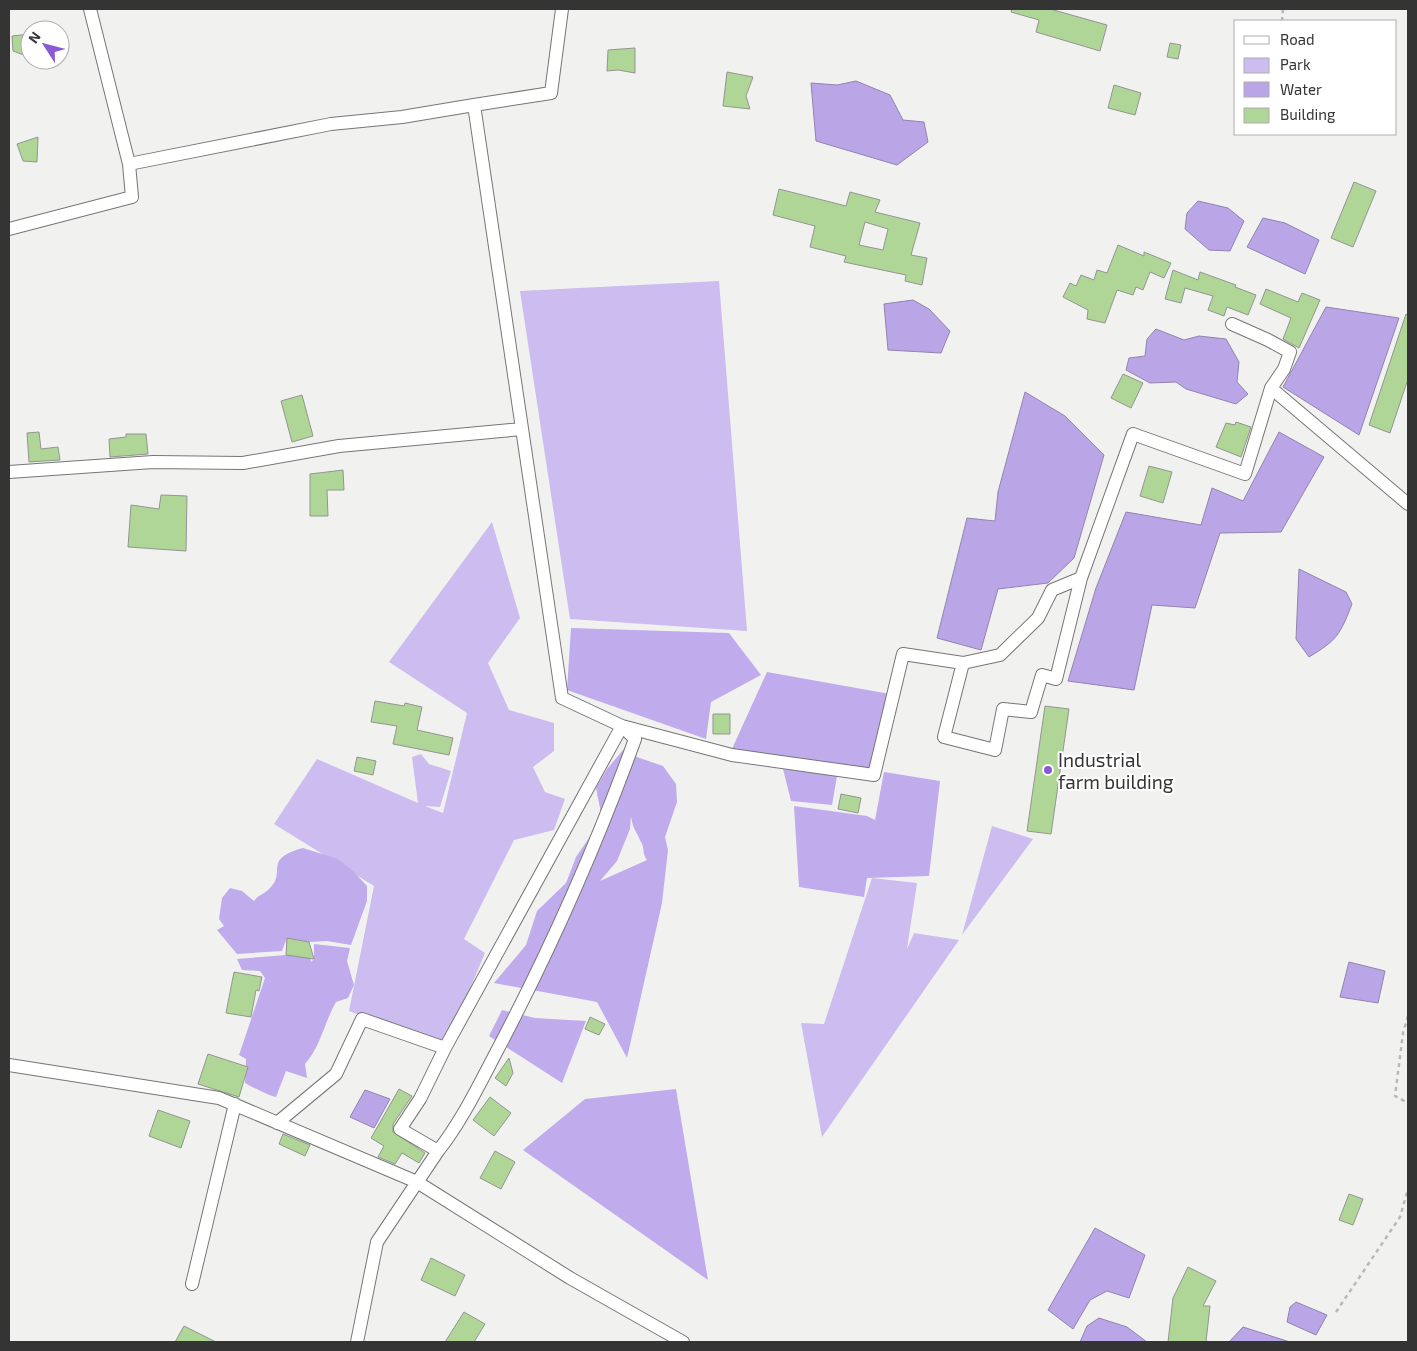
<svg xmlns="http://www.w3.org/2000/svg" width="1417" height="1351" viewBox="0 0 1417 1351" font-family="'Exo 2',sans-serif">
	<rect width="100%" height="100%" fill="#f1f2f0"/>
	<!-- green -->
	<path fill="#ccbcf0" d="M719 281 747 631 570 619 520 291Z
		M492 522 520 618 488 663 509 710 554 723V751L533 767 545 792 565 799 554 830 514 840 464 939 485 953 445 1048 349 1011 374 886 274 824 317 759 418 803 412 757 421 754 429 764 451 771 440 807 425 806 443 813 467 713 389 662Z
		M992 826 1033 839 962 935Z
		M872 878 917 883 907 949 914 933 959 940 822 1137 801 1023 824 1024Z"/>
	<!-- forest -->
	<path fill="#c0abed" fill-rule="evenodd" d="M571 628 729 633 761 675 711 702 706 739 567 690Z
		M767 672 890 694 873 770 731 751Z
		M623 750 631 755 663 766 676 784 677 802 665 837 668 850 662 903 627 1058 597 1002 494 983 526 945 537 911 566 883 576 857 595 829 601 813 596 788 607 769ZM631 816C633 830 636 830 641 842 645 848 642 854 647 860L600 881 617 861 630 829Z
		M783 769 837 776 832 805 791 801Z
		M884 772 940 781 929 876 867 878 864 897 799 887 794 806 867 816 875 820Z
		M303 848 338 859 354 872 367 886V901L351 945 327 941 309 942 311 962 314 959V944L350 948 347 961 354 985 348 998 336 1002C324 1023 321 1046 305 1064L307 1078 286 1071 276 1097C272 1097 248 1085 245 1083L246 1059 239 1055 265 978 260 971 242 970 237 959 286 955V940L282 951 237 954 217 930 224 926 219 919 222 898 230 888 242 891 254 901C259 894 265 894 270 888 287 872 262 859 303 848Z
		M502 1010 535 1018 586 1021 562 1083 489 1036Z
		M676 1089 708 1280 523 1150 585 1099Z"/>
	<!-- water -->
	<path fill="#baa5e7" stroke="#9283b1" d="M856 81 890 95 903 120 924 122 928 142 897 165 816 141 811 83 837 85Z
		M1198 201 1228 208 1244 221 1230 251 1209 250 1185 229 1187 213Z
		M1263 218 1285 223 1319 240 1305 274 1247 247Z
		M913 300 929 309 950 331 941 353 888 350 884 304Z
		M1326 307 1399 318 1359 435 1283 387Z
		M1156 329 1184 340 1199 336 1226 339 1239 362 1237 382 1248 394 1236 404 1186 389 1176 382 1150 383 1126 370 1129 358 1145 356 1147 339Z
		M1025 392 1065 416 1104 455 1074 558 1048 583 998 589 981 650 937 638 967 518 995 521 998 492Z
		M1279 432 1324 457 1281 532 1220 533 1195 608 1152 605 1134 690 1068 681 1096 588 1126 512 1201 525 1212 488 1243 501Z
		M1299 569 1346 592 1352 604C1340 635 1337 640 1309 657L1296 639Z
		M1349 962 1385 971 1378 1003 1340 997Z
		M365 1090 390 1099 374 1128 350 1117Z
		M1095 1228 1145 1255 1129 1298 1107 1291 1090 1300 1073 1329 1048 1310Z
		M1296 1302 1327 1315 1316 1335 1287 1322 1290 1307Z
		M1099 1318 1127 1327 1147 1342H1080L1087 1326Z
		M1243 1327 1290 1342H1229Z"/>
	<!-- building -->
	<path fill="#afd697" stroke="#939592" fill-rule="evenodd" d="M1012 9H1050L1107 25 1100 51 1036 32 1039 20 1011 12Z
		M30 34 29 46 24 55 13 51 12 36Z
		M1170 43 1181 45 1178 59 1167 57Z
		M635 48V73L618 70 607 71 608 50Z
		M727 72 753 77 746 96 750 109 723 106Z
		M1114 85 1141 93 1135 115 1108 108Z
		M38 137 37 162 23 161 17 144Z
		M1354 182 1376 191 1353 247 1331 238Z
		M779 189 846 206 850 192 880 200 875 212 920 223 911 255 927 258 922 285 905 281 906 275 844 262 846 256 810 247 815 226 773 215ZM865 222 888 229 883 250 859 245Z
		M1118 245 1144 256V252L1171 263 1164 278 1150 272 1143 290 1136 287 1133 295 1117 290 1105 323 1087 319 1088 310 1063 297 1070 283 1076 286 1081 275 1094 280 1097 270 1107 273Z
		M1173 270 1198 280 1200 272 1236 285 1235 287 1256 295 1248 315 1227 307 1224 316 1208 310 1213 296 1185 288 1181 303 1165 299Z
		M1266 289 1298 302 1302 293 1320 300 1299 348 1283 339 1291 318 1260 304Z
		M1406 314 1408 315V379L1390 433 1369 425Z
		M1123 374 1143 383 1131 408 1111 398Z
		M302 395 313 436 292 442 281 401Z
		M1236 422 1251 427 1241 457 1216 447 1226 423 1235 425Z
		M39 432 41 449 58 447 60 460 29 462 27 433Z
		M126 434H146L148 454 110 457 109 439 126 437Z
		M1149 466 1172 472 1163 503 1140 496Z
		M343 470 344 490H327L328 516H310V474Z
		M161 495 187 496 186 551 128 547 131 505 159 509Z
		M375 701 404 706 405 703 422 707 417 730 453 738 449 755 393 744 397 726 371 722Z
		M1045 706 1069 709 1051 834 1027 831Z
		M713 714H730V734H713Z
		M357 757 376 761 373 775 354 771Z
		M841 794 861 798 858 813 838 809Z
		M287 938 309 942 314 959 286 955Z
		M234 972 262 977 259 991 256 990 251 1017 226 1013Z
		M590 1017 605 1024 599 1035 585 1029Z
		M208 1054 248 1067 239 1097 198 1084Z
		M509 1058 513 1073 506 1086 495 1078Z
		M399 1089 412 1096 393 1124V1132L425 1153 419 1163 402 1153 395 1164 378 1157 384 1146 371 1138Z
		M490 1097 511 1113 494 1136 473 1120Z
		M158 1110 190 1121 181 1148 149 1136Z
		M283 1134 310 1145 305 1156 279 1144Z
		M495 1151 515 1162 501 1189 480 1178Z
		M1349 1194 1363 1199 1353 1225 1339 1220Z
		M431 1258 465 1275 455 1296 421 1280Z
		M1188 1267 1216 1281 1203 1306H1210L1206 1342H1168L1173 1298Z
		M464 1312 485 1324 474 1342H445Z
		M184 1326 216 1342H175Z"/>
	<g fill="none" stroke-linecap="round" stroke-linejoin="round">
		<!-- street casing -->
		<g stroke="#757774" stroke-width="14">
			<path id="street" d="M90 9 129 164 331 124 402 117 474 105
				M9 229 132 197 129 164
				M1232 324 1268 340 1290 352 1284 369 1271 388
				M9 472 153 462 243 463 339 446 522 429
				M963 663 1000 655 1038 618 1052 590 1081 578
				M622 726 732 755 874 775 903 654 963 663 944 737 995 750 1003 709 1031 712 1042 675 1056 679 1081 578 1133 434 1245 474 1271 388 1408 504
				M9 1065 219 1098 417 1182 570 1278 683 1342
				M277 1123 336 1074 362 1019 445 1048
				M438 1151C462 1121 481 1081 499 1047 551 948 597 844 635 739L622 726
				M192 1284 235 1104
				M357 1342 377 1242 438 1151 400 1129 420 1099 445 1048 622 726 562 698 474 105 551 93 562 9"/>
		</g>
		<!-- path -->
		<path stroke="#b8b9b7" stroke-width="2.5" stroke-dasharray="4 4" stroke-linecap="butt" d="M1282 21 1283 9
			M1408 1016 1403 1033 1395 1096 1408 1103
			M1336 1312 1400 1217 1408 1189"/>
		<!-- street -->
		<use href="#street" stroke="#fff" stroke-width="12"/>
	</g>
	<!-- markers -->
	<circle fill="#8a5ad3" stroke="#fff" stroke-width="2" cx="1048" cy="770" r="5"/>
	<g text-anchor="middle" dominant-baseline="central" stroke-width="4" stroke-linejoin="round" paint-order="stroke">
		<!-- poi labels -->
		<g font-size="19" fill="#333433" stroke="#fff" text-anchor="start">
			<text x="1058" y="759">Industrial<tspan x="1058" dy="22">farm building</tspan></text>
		</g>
	</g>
	<!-- border -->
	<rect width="1417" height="1351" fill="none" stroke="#333433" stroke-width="20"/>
	<!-- legend -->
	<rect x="1234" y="20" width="162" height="115" fill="#ffffff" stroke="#adaead"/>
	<rect x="1244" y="36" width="25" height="8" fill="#ffffff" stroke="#adaead"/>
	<text x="1280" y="45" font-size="15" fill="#333433">Road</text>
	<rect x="1244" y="58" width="25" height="15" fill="#ccbcf0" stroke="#adaead"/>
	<text x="1280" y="70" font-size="15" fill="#333433">Park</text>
	<rect x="1244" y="82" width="25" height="15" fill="#baa5e7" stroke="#adaead"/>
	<text x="1280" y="95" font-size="15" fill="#333433">Water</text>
	<rect x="1244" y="108" width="25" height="15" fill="#afd697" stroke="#adaead"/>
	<text x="1280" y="120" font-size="15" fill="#333433">Building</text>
	<!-- north arrow -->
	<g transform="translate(45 45) rotate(306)"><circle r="24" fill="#ffffff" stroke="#adaead"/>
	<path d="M0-4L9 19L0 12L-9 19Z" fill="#8a5ad3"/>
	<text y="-8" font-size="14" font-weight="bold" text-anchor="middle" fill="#333433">N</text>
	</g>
</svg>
